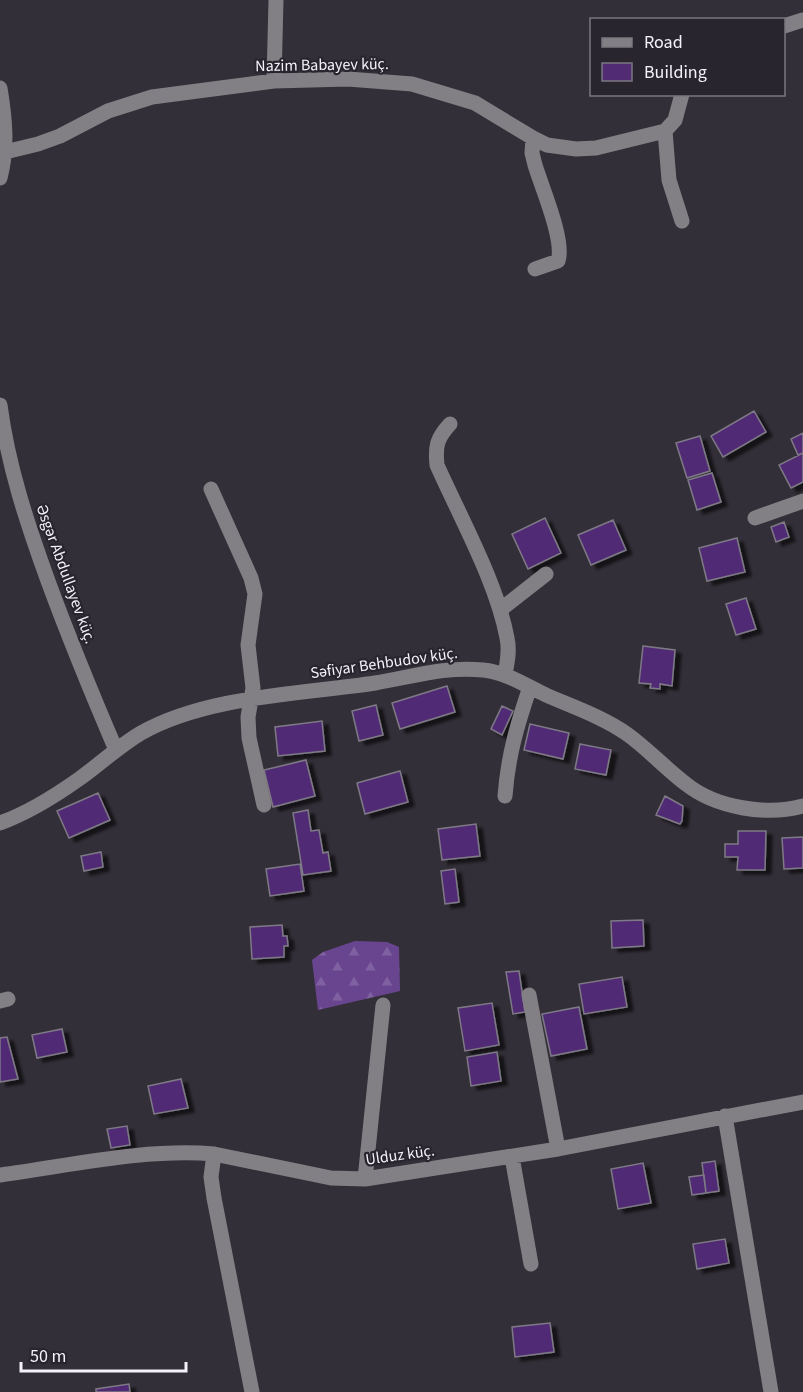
<svg xmlns="http://www.w3.org/2000/svg" width="803" height="1392" viewBox="0 0 803 1392" font-family="'Source Sans 3',sans-serif">
	<defs>
		<pattern id="forest-firs" width="22" height="20" patternUnits="userSpaceOnUse" patternTransform="scale(1.5)"><rect width="22" height="20" fill="#694590"/><path d="M5 1l3.5 6h-7zM16 11l3.5 6h-7z" fill="#7f60a0"/></pattern>
		<filter id="shadow"><feDropShadow dx="6" dy="4" stdDeviation="1.5" flood-color="#0009"/></filter>
	</defs>
	<rect width="100%" height="100%" fill="#332f38"/>
	<!-- forest -->
	<path fill="url(#forest-firs)" d="M355 941 387 942 399 947 400 991 318 1010 312 960 323 952Z"/>
	<!-- building -->
	<path fill="#512c75" stroke="#7e7a85" stroke-width="1.5" filter="url(#shadow)" d="M754 411 766 432 723 457 711 436Z
		M803 433V453L798 455 791 439Z
		M700 436 710 471 687 478 676 443Z
		M803 453V482L791 488 779 465Z
		M712 473 721 502 697 510 688 480Z
		M545 518 561 553 528 569 512 534Z
		M613 520 626 550 591 565 578 535Z
		M784 522 789 537 776 542 771 527Z
		M737 538 745 572 707 581 699 548Z
		M746 598 756 629 736 635 726 604Z
		M643 646 675 650 672 686 660 684V689L650 688 651 684 639 683Z
		M447 686 455 712 400 729 392 703Z
		M376 705 383 735 359 741 352 711Z
		M502 706 513 711 502 735 491 729Z
		M322 721 325 751 278 756 275 727Z
		M530 724 569 733 563 759 524 750Z
		M580 744 611 750 606 775 575 769Z
		M306 760 315 796 273 807 264 770Z
		M400 771 408 802 365 814 357 783Z
		M98 793 110 820 69 838 57 811Z
		M665 796 683 806 682 821 680 824 656 815Z
		M308 810 311 831 319 830 323 853 328 852 331 871 303 875 293 813Z
		M476 824 480 856 442 860 438 829Z
		M738 831H766L765 870H737L738 857H725V844H738Z
		M803 837V868L784 869 782 838Z
		M101 852 103 867 84 871 81 856Z
		M300 864 304 891 270 896 266 869Z
		M455 869 459 902 445 904 441 871Z
		M643 920 644 946 612 948 611 921Z
		M282 925 283 936H287L288 946H284V957L252 959 250 927Z
		M519 971 525 1012 513 1014 506 972Z
		M622 977 627 1007 584 1014 579 984Z
		M492 1003 499 1045 465 1051 458 1008Z
		M579 1007 587 1049 551 1056 542 1014Z
		M62 1029 67 1052 37 1058 32 1035Z
		M7 1037 18 1079 0 1082V1038Z
		M497 1052 501 1081 471 1086 467 1057Z
		M181 1079 188 1108 154 1114 148 1086Z
		M127 1126 130 1145 111 1148 107 1129Z
		M715 1161 719 1191 706 1193 702 1163Z
		M643 1163 651 1203 618 1209 611 1169Z
		M704 1175 706 1193 692 1195 689 1177Z
		M725 1239 729 1263 697 1269 693 1244Z
		M550 1323 554 1352 515 1357 512 1327Z
		M129 1384 130 1392H96V1389Z"/>
	<g fill="none" stroke-linecap="round" stroke-linejoin="round">
		<!-- minor -->
		<path stroke="#828085" stroke-width="15" d="M784 26 803 20
			M274 81 276 0
			M0 88C5 118 8 148 0 178
			M665 131 669 180 682 221
			M533 138 532 153 535 165C542 188 565 241 558 261L535 269
			M5 152 38 144 60 136 108 111 152 97 274 81 348 79 412 84 475 103 533 138 547 145 576 149 596 148 665 131 675 120 682 94
			M0 405C8 466 27 523 48 581 69 638 92 694 116 750
			M450 424C437 438 435 446 437 465 460 517 497 583 507 638 510 651 507 663 505 675
			M211 489 251 578 255 594 248 645 253 688 248 717 249 738 264 805
			M755 518 803 501
			M500 610 546 574
			M505 796C508 756 517 725 530 687
			M0 823C28 813 55 796 79 779 100 764 119 746 141 733 206 696 302 694 375 683 412 677 445 666 483 670 505 672 525 685 546 695 573 707 603 717 627 734 648 749 666 769 686 784 716 808 767 816 803 806
			M529 995 558 1149
			M0 1001 8 999
			M725 1116 771 1392
			M214 1154 211 1177 214 1198 252 1392
			M512 1157 531 1264
			M0 1175C68 1166 146 1148 214 1154L331 1178 365 1179 558 1149 803 1102
			M365 1179 383 1005"/>
	</g>
	<g text-anchor="middle" dominant-baseline="central" stroke-width="4.5" stroke-linejoin="round" paint-order="stroke">
		<!-- street labels -->
		<g font-size="16" fill="#f4f2f8" stroke="#29252e">
			<text transform="translate(322 65) rotate(-1)">Nazim Babayev küç.</text>
			<text transform="translate(66 574) rotate(70)">Əsgər Abdullayev küç.</text>
			<text transform="translate(384 663) rotate(-8)">Səfiyar Behbudov küç.</text>
			<text transform="translate(400 1155) rotate(-8)">Ulduz küç.</text>
		</g>
	</g>
	<!-- legend -->
	<rect x="590" y="18" width="195" height="78" fill="#29252e" stroke="#7a777f" stroke-width="1.5"/>
	<rect x="602" y="38" width="30" height="9" fill="#828085" stroke="#7a777f" stroke-width="1.5"/>
	<text x="644" y="48" font-size="18" fill="#f4f2f8">Road</text>
	<rect x="602" y="63" width="30" height="18" fill="#512c75" stroke="#7a777f" stroke-width="1.5"/>
	<text x="644" y="78" font-size="18" fill="#f4f2f8">Building</text>
	<!-- scale -->
	<path d="M21 1362v9h165v-9" fill="none" stroke="#f4f2f8" stroke-width="3"/>
	<text x="30" y="1362" font-size="18" fill="#f4f2f8" stroke="#29252e" stroke-width="4.5" paint-order="stroke">50 m</text>
</svg>
